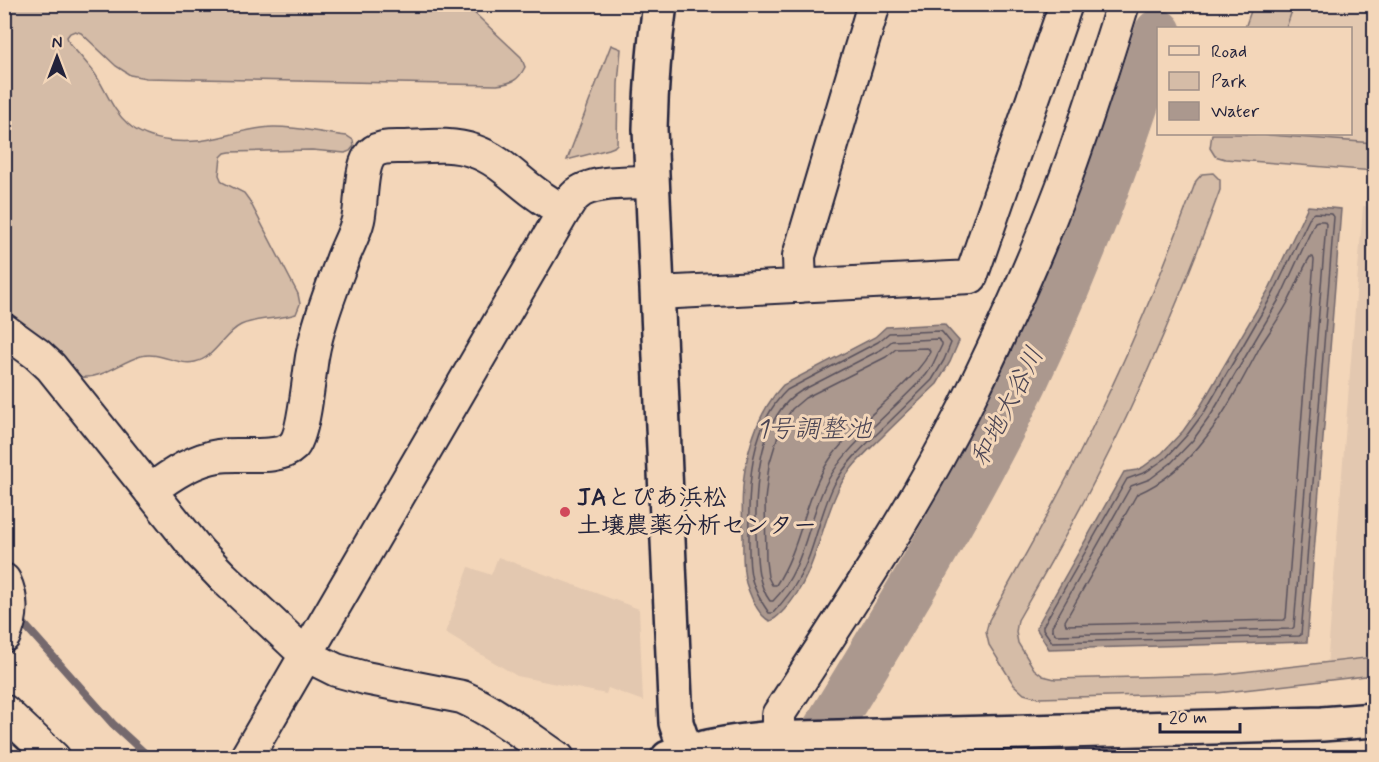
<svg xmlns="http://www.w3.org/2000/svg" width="1379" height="762" viewBox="0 0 1379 762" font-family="Mynerve,'Klee One',sans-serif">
	<rect width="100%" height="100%" fill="#f3d6b9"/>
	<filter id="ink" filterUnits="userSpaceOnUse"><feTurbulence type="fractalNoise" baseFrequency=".0167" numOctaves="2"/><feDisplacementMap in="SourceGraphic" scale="12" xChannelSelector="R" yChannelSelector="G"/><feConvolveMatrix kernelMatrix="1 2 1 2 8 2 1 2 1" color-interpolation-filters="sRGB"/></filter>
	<g filter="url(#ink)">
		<!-- built -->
		<path fill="#e3c8b0" d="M1294 5H1374V171L1254 134H1350V28H1286Z
			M1363 206 1374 207V675L1326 680Z
			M498 557 639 609 643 701 608 688 606 694 517 676 445 633 469 567 491 575Z"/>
		<!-- green -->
		<path fill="#d5bca7" stroke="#7c6f71" stroke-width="1.5" d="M5 5H466L521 57 525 67C518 81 512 83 497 85L146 78 130 75 116 66 81 33 75 31 70 33 67 37 69 43C77 52 86 62 93 71 106 89 111 109 128 124 150 144 189 144 216 138 236 134 253 127 274 127 298 127 323 133 347 136L353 140 354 146 350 151 345 153 312 150 230 152 225 153 221 157 219 175 222 182 244 193 249 200 298 294 300 304 296 314C278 320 258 317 241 325 224 333 215 358 195 362 177 366 160 351 141 356 120 362 103 379 81 377L32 332 5 314Z
			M1253 5H1294L1286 28H1245Z
			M611 45 621 49 618 84 617 144 614 147 609 149 567 160Z
			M1212 134H1266L1270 135 1374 143V171L1225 159 1215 156 1210 148Z
			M1213 173 1220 180V190C1192 268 1161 344 1126 418 1093 487 1056 554 1018 620L1016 632 1018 643 1034 669 1043 676 1055 679 1216 675 1374 657V675L1217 693 1039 698 1024 694 1014 685 989 645 986 632 989 620C1028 550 1068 480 1102 407 1138 333 1168 257 1196 181L1202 174Z"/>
		<!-- water -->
		<path fill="#ab988e" stroke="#74696d" stroke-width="1.5" d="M1308 206 1341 209 1307 642 1049 649 1036 628 1124 472 1137 470 1143 467 1162 453 1183 431 1200 407 1269 289Z
			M944 324 959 341 950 362 937 384C919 401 901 418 884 435 867 452 849 467 839 488 819 529 816 576 784 610 780 614 776 619 770 621 758 616 750 595 746 583 742 568 743 552 743 537 742 511 741 485 747 459 753 432 764 405 783 385L875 337 886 327Z"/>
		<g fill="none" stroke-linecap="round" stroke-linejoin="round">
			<!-- shore -->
			<path stroke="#59515c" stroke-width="1.5" d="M1314 213 1332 214 1334 217 1301 635 1299 636 1052 642 1043 629V626L1127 479 1146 472 1166 458 1187 435 1205 411 1274 292 1311 215Z
				M1318 221H1324L1326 224 1294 627 1292 629 1056 635 1052 629V626L1131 486 1150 479 1171 463 1193 440 1211 415 1281 296 1315 222Z
				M1310 257H1313L1314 260 1286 618 1284 620 1066 625 1065 621 1137 494C1199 468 1231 401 1261 345 1270 331 1280 317 1288 302 1296 288 1301 271 1310 257Z
				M940 331 942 332 951 343 944 360 932 380C914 398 896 415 879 432 862 448 845 464 834 485 819 515 815 551 798 580 791 593 782 603 773 613H769C762 603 755 592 752 580 748 565 749 549 749 534 748 486 750 425 787 390L878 342 889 333Z
				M938 339 942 343V345L932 366 926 375C909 393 891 410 873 427 856 443 840 459 828 480 807 519 806 568 773 601H770C756 582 757 557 756 535 755 489 757 417 801 391L882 349 892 341Z
				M927 348 929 349 930 352C922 367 910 378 898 390 876 411 847 435 830 459 804 497 802 546 776 585H772L768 577 766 561 765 500 769 465 779 432 787 417 792 409 805 398 886 357 896 349Z"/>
			<!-- stream -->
			<path stroke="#74696d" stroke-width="8" d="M24 624 113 724 150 758"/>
			<!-- river -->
			<path stroke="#ab988e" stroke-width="48" d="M809 758C875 649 943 541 1001 428 1065 301 1116 169 1158 33"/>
			<!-- minor casing -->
			<g stroke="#22223b" stroke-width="36">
				<path id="minor" d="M800 286 799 256 874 4
					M657 293 971 277 1066 4
					M4 330 37 354 51 367 199 552 223 577 306 655 336 670 365 678 462 697C496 712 527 737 558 758
					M150 491C170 475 193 460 218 456 239 452 278 461 293 446 304 435 309 375 312 357 318 323 331 291 343 258 348 245 355 233 358 220 362 203 360 171 369 157 376 145 394 147 406 147 429 146 452 143 474 151 501 160 518 182 541 197 548 202 556 207 564 211
					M4 580C13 599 13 616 4 636
					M4 711 54 758
					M778 739V715C843 615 910 516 964 409 1000 336 1034 262 1063 185 1085 126 1104 65 1123 4
					M246 758 564 211C568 206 571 199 576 195 592 180 631 183 652 182"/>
			</g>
			<!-- tertiary casing -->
			<g stroke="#22223b" stroke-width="38">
				<path id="tertiary" d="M660 4C654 46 651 87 650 129L676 723 686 752"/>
			</g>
			<!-- secondary casing -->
			<g stroke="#22223b" stroke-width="38">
				<path id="secondary" d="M668 758C700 747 731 742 764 739L1322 724 1374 720"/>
			</g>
			<!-- minor -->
			<use href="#minor" stroke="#f3d6b9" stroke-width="32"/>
			<!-- tertiary -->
			<use href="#tertiary" stroke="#f3d6b9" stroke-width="33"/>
			<!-- secondary -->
			<use href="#secondary" stroke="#f3d6b9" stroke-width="33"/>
		</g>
	</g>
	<!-- markers -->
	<circle fill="#d1495b" stroke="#f3d6b9" stroke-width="2" cx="565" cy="512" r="6"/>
	<g text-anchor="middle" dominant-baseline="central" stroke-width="6" stroke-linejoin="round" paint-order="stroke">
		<!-- poi labels -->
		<g font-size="24" font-weight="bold" fill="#22223b" stroke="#f3d6b9" text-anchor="start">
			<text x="577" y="498">JAとぴあ浜松<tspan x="577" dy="28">土壌農薬分析センター</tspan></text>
		</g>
		<!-- water labels -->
		<g font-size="26" font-style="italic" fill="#4b4554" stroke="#f3d6b9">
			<text transform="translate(1008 407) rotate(-63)">和地大谷川</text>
			<text x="814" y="430">1号調整池</text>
		</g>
	</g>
	<!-- margin -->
	<rect width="1379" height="762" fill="none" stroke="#f3d6b9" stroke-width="24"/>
	<rect x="12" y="12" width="1355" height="738" fill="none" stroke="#22223b" stroke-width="2" filter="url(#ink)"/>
	<!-- legend -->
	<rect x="1157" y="27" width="195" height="108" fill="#f3d6b9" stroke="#9f8e87" stroke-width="1.5"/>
	<rect x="1169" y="46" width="30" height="9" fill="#f3d6b9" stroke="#9f8e87" stroke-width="1.5"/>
	<text x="1211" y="57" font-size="18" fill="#22223b">Road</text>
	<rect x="1169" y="72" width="30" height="18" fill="#d5bca7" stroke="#9f8e87" stroke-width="1.5"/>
	<text x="1211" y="87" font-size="18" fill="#22223b">Park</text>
	<rect x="1169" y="102" width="30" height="18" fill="#ab988e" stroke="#9f8e87" stroke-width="1.5"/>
	<text x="1211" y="117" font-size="18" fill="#22223b">Water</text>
	<!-- north arrow -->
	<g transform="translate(57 57)" stroke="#f3d6b9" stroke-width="4.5" paint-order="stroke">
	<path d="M0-4.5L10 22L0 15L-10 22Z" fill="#22223b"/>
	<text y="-9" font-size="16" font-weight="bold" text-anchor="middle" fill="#22223b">N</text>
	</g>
	<!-- scale -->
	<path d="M1160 723v9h80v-9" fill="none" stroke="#22223b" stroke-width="3"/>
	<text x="1169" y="723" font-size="18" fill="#22223b" stroke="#f3d6b9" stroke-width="4.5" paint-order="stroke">20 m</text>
</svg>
